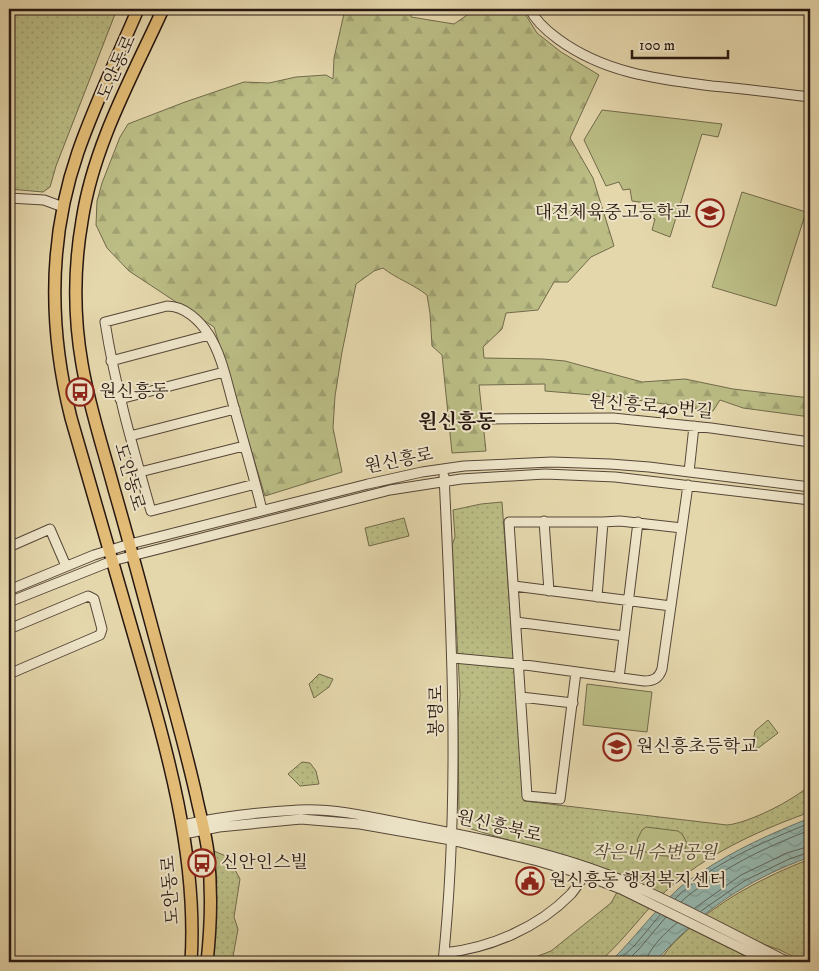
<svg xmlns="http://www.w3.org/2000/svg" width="819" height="971" viewBox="0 0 819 971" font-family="'IM FELL DW Pica','Noto Serif KR',serif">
	<defs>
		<pattern id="forest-firs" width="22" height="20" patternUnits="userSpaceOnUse" patternTransform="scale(1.25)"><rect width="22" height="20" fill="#bbbd85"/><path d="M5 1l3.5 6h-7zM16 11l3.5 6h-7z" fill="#a1a272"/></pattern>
		<pattern id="park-dots" width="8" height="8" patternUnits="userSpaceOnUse" patternTransform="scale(1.25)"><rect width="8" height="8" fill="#bbbd85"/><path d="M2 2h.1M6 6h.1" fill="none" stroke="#a1a272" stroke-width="1.8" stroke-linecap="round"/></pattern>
		<pattern id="water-waves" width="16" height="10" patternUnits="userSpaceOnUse" patternTransform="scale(1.25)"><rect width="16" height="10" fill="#96b8af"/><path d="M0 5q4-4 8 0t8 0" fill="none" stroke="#819d96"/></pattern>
	</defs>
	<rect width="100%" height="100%" fill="#e5d7ac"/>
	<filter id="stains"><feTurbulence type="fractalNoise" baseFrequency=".004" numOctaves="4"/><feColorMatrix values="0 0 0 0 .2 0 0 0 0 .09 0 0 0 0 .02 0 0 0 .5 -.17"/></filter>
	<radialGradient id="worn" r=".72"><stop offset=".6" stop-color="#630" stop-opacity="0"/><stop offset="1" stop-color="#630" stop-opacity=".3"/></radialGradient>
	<!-- forest -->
	<path fill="url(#forest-firs)" stroke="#716a4b" d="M345 9H411V17L454 24 476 9H522L537 33 561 52 599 75 570 138 593 178 614 246 591 257 568 282H554L538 310 506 313 502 329 483 347 484 358 543 359 565 361 642 382 685 379 733 389 810 398V417L743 408 720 400 713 411 616 397 545 391V384L479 385 486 451 452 453 442 355 432 346 430 313 427 295C413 284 397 279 383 268L374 271 356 284 342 352 335 396 333 428 342 472 265 496 214 327 129 271 107 248 96 225 97 201 102 183 120 137 128 124 185 102 244 82 269 83 296 77 326 75 333 79 334 58Z"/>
	<!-- park -->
	<path fill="url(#park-dots)" stroke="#716a4b" d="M9 9H117L56 166 50 187 43 192 9 189Z
		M502 502 524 801 727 825C749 823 794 800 810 785V812C763 829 715 850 676 882 647 906 627 938 599 962H529L538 956 551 951 611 903 626 876 465 827 459 817 458 721 460 695 452 545 455 537 453 510 481 504Z
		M404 518 409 536 369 546 365 528Z
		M319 674 333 679 329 687 314 698 309 684Z
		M768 720 778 733 757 749 753 743 755 731Z
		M302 762 310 763 316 771 319 784 300 786 288 774Z
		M214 851 228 857 240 879 234 917 238 929 232 962H212L214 894 217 882Z
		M810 859V962H804L780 950 760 943 749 957V962H658C665 954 672 943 681 936 718 901 763 877 810 859Z"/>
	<!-- pitch -->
	<path fill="#bbbd85" stroke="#716a4b" d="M602 110 722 124 718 137 702 134 670 237 652 230 655 219 645 217 647 203 632 201 630 189 623 190 619 182 606 186 584 140Z
		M742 192 806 212 776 306 712 287Z
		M587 684 652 692 647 732 583 725Z
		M646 827 678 831 682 834 687 843 684 852C673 859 650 856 640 849L637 840 642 830Z"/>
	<!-- water -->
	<path fill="url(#water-waves)" stroke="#6a7870" d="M810 818V857C748 879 699 912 655 962H610C634 939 653 912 678 889 684 883 693 878 700 873 734 850 772 833 810 818Z"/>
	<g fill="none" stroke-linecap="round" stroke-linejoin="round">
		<!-- shore -->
		<path stroke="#5e6860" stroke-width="1" d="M675 899C709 864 766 841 810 823
			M681 902C689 894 697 889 706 883 738 860 774 844 810 830
			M695 908 741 875 787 853 810 846
			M701 911 744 881 789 859 810 852
			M617 962 635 945 660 915
			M626 962 639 949 666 917
			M646 962C647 950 667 931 677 923"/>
		<!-- minor casing -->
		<g stroke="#564738" stroke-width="11">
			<path id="minor" d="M530 9C536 22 547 31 558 39 604 73 657 79 712 86 745 89 778 93 810 97
				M9 198 44 200 63 207
				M111 361 209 335
				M120 399 224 372
				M487 419 613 418 711 428 810 442
				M130 436 235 409
				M140 472 244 446
				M689 472 694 426
				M255 484 151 511C133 448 115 386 105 322L167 306C185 306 200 321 209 335 221 354 226 378 232 400 242 436 253 473 262 510
				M544 521 549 591
				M9 547 50 529 66 566
				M514 586 671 606
				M9 590 94 555 130 544 368 484 422 472 464 466 552 462 610 464 649 467 810 487
				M597 597 603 522
				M9 602 112 561 390 490 461 479 545 474 615 477 810 500
				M516 622 624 636
				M9 629 88 596 94 599 102 629 100 635 9 674
				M453 658 518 664 644 681C654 681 659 678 662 669L688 485
				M576 672 560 799 527 796 509 522H603L620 521 682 528
				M619 678 638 522
				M521 697 573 703
				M183 825C219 817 262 812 299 810 335 808 376 818 411 825 483 839 558 853 626 882 681 906 734 935 788 962
				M184 834 219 827 301 819 360 824 451 840 538 861 585 875 621 889 769 962
				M444 953C490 948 538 928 571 894 576 888 580 881 585 875
				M443 962C460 800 452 638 444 476"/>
		</g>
		<!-- major casing -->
		<g stroke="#271711" stroke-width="14">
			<path id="major" d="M138 9C118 56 95 103 78 152 48 239 49 330 71 418 92 493 114 568 136 643 166 746 198 854 191 962
				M163 9C132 77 93 146 82 221 74 267 74 318 82 364 89 406 103 448 114 489 132 551 148 613 165 675 176 715 187 755 196 795 200 815 206 834 208 853 212 890 211 926 207 962"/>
		</g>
		<!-- minor -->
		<use href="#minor" stroke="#eee5c9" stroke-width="9"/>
		<!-- major -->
		<use href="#major" stroke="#e2bc76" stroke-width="11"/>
	</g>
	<!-- icons -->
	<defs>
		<g id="school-ring" transform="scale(1.4375)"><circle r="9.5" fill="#eee5c9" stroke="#8f2418" stroke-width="1.5"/><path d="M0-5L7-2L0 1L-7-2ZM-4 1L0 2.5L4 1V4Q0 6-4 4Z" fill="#8f2418"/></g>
		<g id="bus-ring" transform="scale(1.4375)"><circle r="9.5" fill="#eee5c9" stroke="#8f2418" stroke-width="1.5"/><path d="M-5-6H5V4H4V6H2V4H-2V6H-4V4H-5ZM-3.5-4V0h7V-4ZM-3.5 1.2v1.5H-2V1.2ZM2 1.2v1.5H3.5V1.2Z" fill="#8f2418"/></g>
		<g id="civic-ring" transform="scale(1.4375)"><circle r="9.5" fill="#eee5c9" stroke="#8f2418" stroke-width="1.5"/><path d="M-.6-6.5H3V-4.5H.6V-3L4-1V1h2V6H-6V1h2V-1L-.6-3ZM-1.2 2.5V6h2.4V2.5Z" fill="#8f2418"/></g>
	</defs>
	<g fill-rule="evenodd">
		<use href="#school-ring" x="710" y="213"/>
		<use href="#bus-ring" x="80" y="392"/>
		<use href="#school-ring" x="617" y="747"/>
		<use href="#bus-ring" x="202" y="863"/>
		<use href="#civic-ring" x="530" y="881"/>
	</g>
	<g text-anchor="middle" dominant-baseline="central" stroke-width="4" stroke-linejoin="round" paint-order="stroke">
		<!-- street labels -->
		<g font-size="18" fill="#271711" stroke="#eee5c9">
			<text transform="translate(117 68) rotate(-66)">도안동로</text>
			<text transform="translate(651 407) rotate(5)">원신흥로40번길</text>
			<text transform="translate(399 461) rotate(-11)">원신흥로</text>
			<text transform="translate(129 477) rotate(74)">도안동로</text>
			<text transform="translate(437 711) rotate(-90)">봉명로</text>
			<text transform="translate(499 827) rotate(13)">원신흥북로</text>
			<text transform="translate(171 890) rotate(-94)">도안동로</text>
		</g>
		<!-- poi labels -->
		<g font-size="18" fill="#271711" stroke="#eee5c9" text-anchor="start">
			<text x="691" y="213" text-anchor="end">대전체육중고등학교</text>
			<text x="99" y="392">원신흥동</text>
			<text x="636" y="747">원신흥초등학교</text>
			<text x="221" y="863">신안인스빌</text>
			<text x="549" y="881">원신흥동 행정복지센터</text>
		</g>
		<!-- park labels -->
		<g font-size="18" font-style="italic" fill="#534934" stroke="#eee5c9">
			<text x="654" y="853">작은내 수변공원</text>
		</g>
		<!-- quarter labels -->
		<g font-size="20" font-weight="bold" fill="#271711" stroke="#eee5c9">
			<text x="457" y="422">원신흥동</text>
		</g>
	</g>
	<!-- margin -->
	<rect width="819" height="971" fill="none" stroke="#e5d7ac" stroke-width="30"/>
	<rect x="10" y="10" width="799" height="951" fill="none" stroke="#271711" stroke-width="2.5"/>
	<rect x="15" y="15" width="789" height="941" fill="none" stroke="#271711"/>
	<!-- scale -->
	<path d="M632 50v8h96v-8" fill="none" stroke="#271711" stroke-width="2.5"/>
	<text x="639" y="50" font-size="15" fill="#271711" stroke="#eee5c9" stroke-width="4" paint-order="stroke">100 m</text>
	<rect width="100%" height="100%" filter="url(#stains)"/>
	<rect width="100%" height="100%" fill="url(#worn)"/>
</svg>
